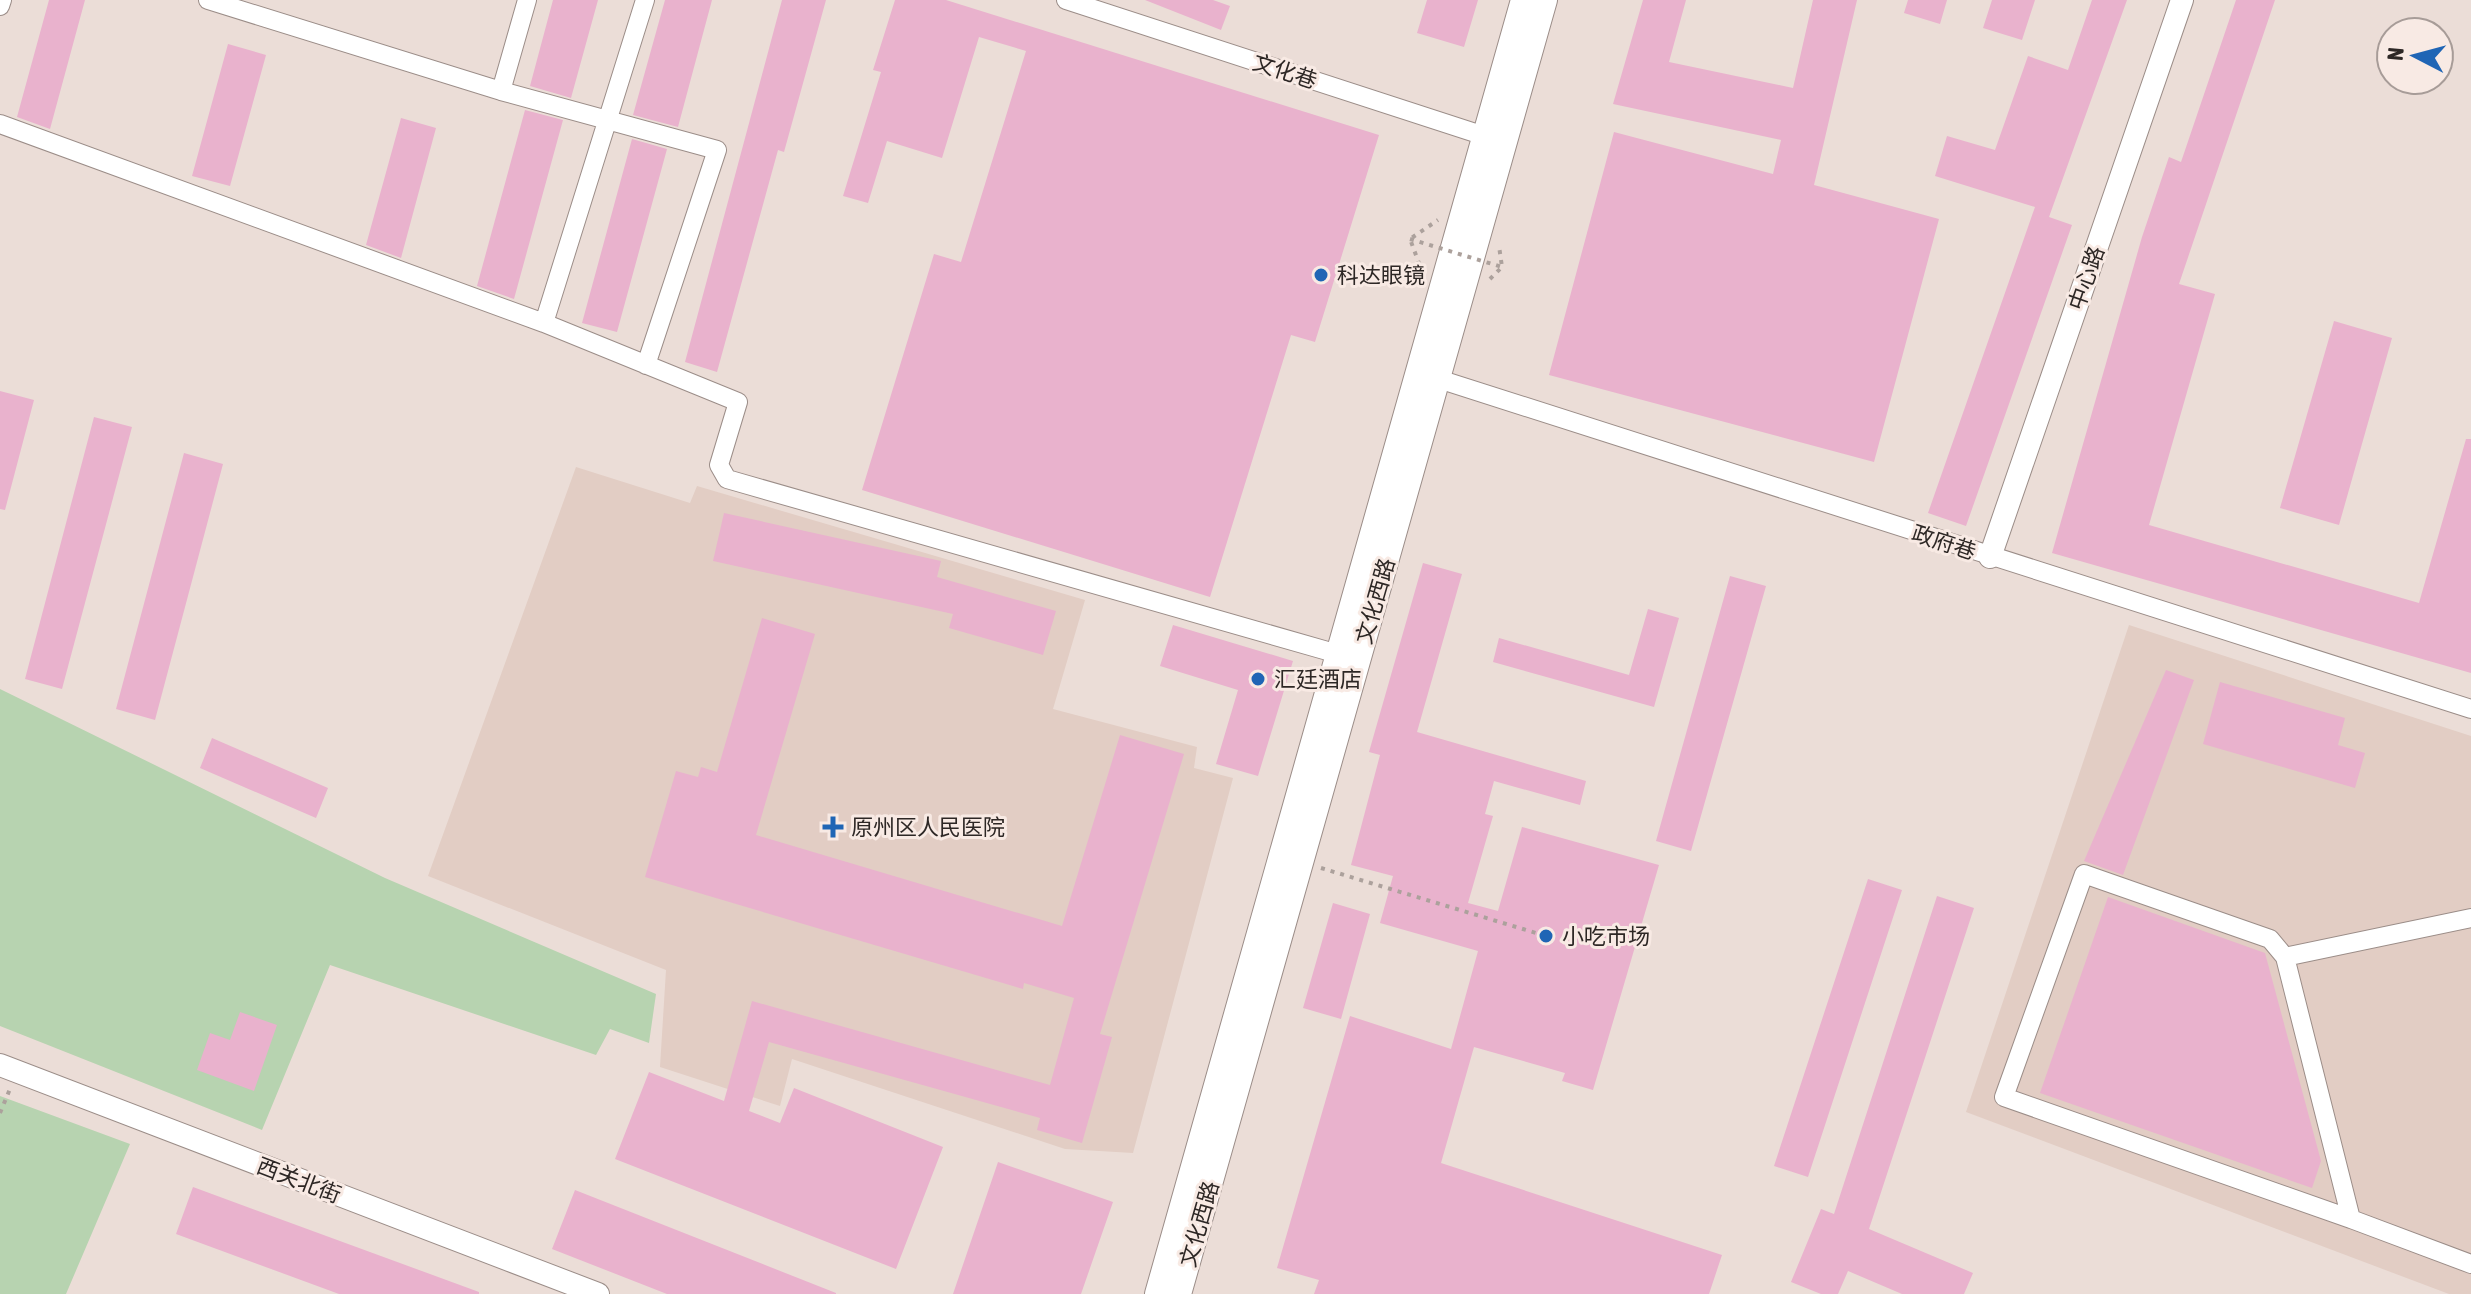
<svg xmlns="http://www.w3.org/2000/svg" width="2471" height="1294" viewBox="0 0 2471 1294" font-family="'Asap Condensed','Noto Sans SC',sans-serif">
	<rect width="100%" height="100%" fill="#ebddd7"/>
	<!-- built -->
	<path fill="#e2cdc4" d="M576 467 690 503 697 486 1085 600 1053 709 1197 747 1194 768 1233 778 1133 1153 1065 1149 792 1059 780 1106 660 1067 666 970 428 876Z
		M2129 625 2471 736V1294H2449L1966 1112Z"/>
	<!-- green -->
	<path fill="#b7d3b0" d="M0 689 385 878 656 994 649 1043 610 1029 596 1055 330 965 262 1130 0 1026Z
		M0 1096 130 1144 66 1294H0Z"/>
	<!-- building -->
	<path fill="#e9b2cd" d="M49 0H85L50 129 17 117Z
		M553 0H598L571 98 530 86Z
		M665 0H712L678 127 633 115Z
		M782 0H826L784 152 778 150 717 372 685 362Z
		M895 0H946L1379 135 1315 342 1291 335 1210 597 862 490 934 254 961 262 1026 51 979 37 942 158 887 141 868 203 843 196 881 72 873 70Z
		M1145 0H1213L1230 6 1221 30Z
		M1427 0H1478L1464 47 1417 33Z
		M1643 0H1686L1669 62 1793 88 1813 0H1857L1814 185 1939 219 1874 462 1549 375 1614 132 1773 174 1781 140 1613 104Z
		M1908 0H1947L1940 24 1904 13Z
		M1992 0H2035L2022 40 1983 28Z
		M2092 0H2127L2049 217 2072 225 1966 526 1928 513 2035 207 1935 176 1947 136 1995 150 2028 56 2068 70Z
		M2236 0H2275L2179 284 2215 294 2149 525 2419 603 2466 439H2471V673L2052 553 2142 237 2169 157 2181 162Z
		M228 44 266 55 230 186 192 176Z
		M525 110 563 120 514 299 477 286Z
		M401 118 436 128 401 258 366 245Z
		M632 139 667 149 617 332 582 323Z
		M2334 321 2392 338 2339 525 2280 508Z
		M0 391 34 400 5 510 0 509Z
		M94 417 132 427 62 689 25 679Z
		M184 453 223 464 155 720 116 709Z
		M724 513 941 561 937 577 1056 611 1043 655 949 628 953 614 713 561Z
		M1423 563 1462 574 1417 732 1586 781 1580 805 1494 781 1485 814 1493 816 1468 903 1498 911 1522 827 1659 865 1593 1090 1562 1081 1565 1073 1474 1047 1441 1163 1722 1255 1709 1294H1314L1319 1280 1277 1268 1350 1016 1451 1049 1478 951 1380 923 1393 876 1351 865 1380 755 1369 752Z
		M1730 576 1766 586 1691 851 1656 841Z
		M1648 609 1679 618 1654 707 1493 662 1499 638 1629 675Z
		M762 618 815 634 756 835 1062 926 1120 735 1184 754 1100 1034 1112 1037 1082 1143 1037 1130 1040 1118 769 1042 749 1111 780 1123 794 1088 943 1147 896 1269 615 1159 649 1072 724 1101 752 1001 1050 1085 1074 998 1024 983 1023 989 645 877 676 771 698 777 701 767 717 772Z
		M1173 625 1293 661 1258 776 1216 764 1238 690 1160 666Z
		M2166 670 2194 680 2123 875 2084 861Z
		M2220 682 2345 718 2338 745 2365 753 2355 788 2203 744Z
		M212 738 328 788 316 818 200 768Z
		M1868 879 1902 890 1808 1177 1774 1166Z
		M1937 896 1974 908 1869 1229 1973 1273 1964 1294H1902L1848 1271 1838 1294H1821L1791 1282 1821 1209 1834 1214Z
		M2108 897 2265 953 2321 1161 2312 1188 2040 1093Z
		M1333 903 1370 914 1341 1019 1303 1008Z
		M240 1012 277 1025 254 1091 197 1070 210 1033 230 1040Z
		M998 1162 1113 1202 1081 1294H953Z
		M193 1187 479 1292V1294H339L176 1234Z
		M575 1190 836 1293V1294H667L552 1249Z"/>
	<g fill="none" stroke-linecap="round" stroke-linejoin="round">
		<!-- minor casing -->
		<g stroke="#9b8d88" stroke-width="20">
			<path id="minor" d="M208 0 501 91 527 0
				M1066 0 1497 140
				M0 6 2 0
				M501 91 717 150 646 365
				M0 124 544 323 738 402 719 465 727 479 1338 654
				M544 323 645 0
				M1426 375 2471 709
				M2285 957 2471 918
				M2351 1219 2004 1097 2084 874 2270 939 2285 957 2351 1219 2471 1264"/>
		</g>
		<!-- tertiary casing -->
		<g stroke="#9b8d88" stroke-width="24">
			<path id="tertiary" d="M1990 557 2182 0
				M0 1065 598 1294"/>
		</g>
		<!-- secondary casing -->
		<g stroke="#9b8d88" stroke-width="26">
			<path id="secondary" d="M1157 1294 1523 0
				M1179 1294 1545 0"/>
		</g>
		<!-- path -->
		<path stroke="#aca19c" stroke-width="4" stroke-dasharray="4 6" stroke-linecap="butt" d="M1423 274 1410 239 1438 220
			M1490 279 1502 267 1499 246
			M1321 868 1546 936
			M0 1113 10 1089"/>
		<!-- minor -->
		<use href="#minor" stroke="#fff" stroke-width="18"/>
		<!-- tertiary -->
		<use href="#tertiary" stroke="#fff" stroke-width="22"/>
		<!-- secondary -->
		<use href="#secondary" stroke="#fff" stroke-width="24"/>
		<!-- path-bridge -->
		<path stroke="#aca19c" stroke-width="4" stroke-dasharray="4 6" stroke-linecap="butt" d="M1410 239 1502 267"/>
	</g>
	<!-- markers -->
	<g fill="#1f65b5" stroke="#f8eae4" stroke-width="3">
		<circle cx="1321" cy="275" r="8"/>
		<circle cx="1258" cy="679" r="8"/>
		<path d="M829 815h8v8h8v8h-8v8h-8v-8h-8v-8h8z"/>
		<circle cx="1546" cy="936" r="8"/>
	</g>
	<g text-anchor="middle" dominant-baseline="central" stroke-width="6" stroke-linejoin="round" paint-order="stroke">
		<!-- street labels -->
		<g font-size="22" fill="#2d2725" stroke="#f8eae4">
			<text transform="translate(1285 71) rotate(18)">文化巷</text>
			<text transform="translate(2086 278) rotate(-71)">中心路</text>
			<text transform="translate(1944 542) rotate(18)">政府巷</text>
			<text transform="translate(1375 601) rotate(-74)">文化西路</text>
			<text transform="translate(299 1180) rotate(21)">西关北街</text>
			<text transform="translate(1199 1224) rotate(-74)">文化西路</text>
		</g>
		<!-- poi labels -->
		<g font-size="22" fill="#2d2725" stroke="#f8eae4" text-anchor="start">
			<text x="1337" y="275">科达眼镜</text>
			<text x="1274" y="679">汇廷酒店</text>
			<text x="851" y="827">原州区人民医院</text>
			<text x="1562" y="936">小吃市场</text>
		</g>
	</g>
	<!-- north arrow -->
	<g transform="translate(2415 56) rotate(276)"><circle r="38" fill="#f8eae4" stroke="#a79c98" stroke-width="2"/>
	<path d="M0-6L14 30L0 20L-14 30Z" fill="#1f65b5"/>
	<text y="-12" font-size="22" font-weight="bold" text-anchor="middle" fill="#2d2725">N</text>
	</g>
</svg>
